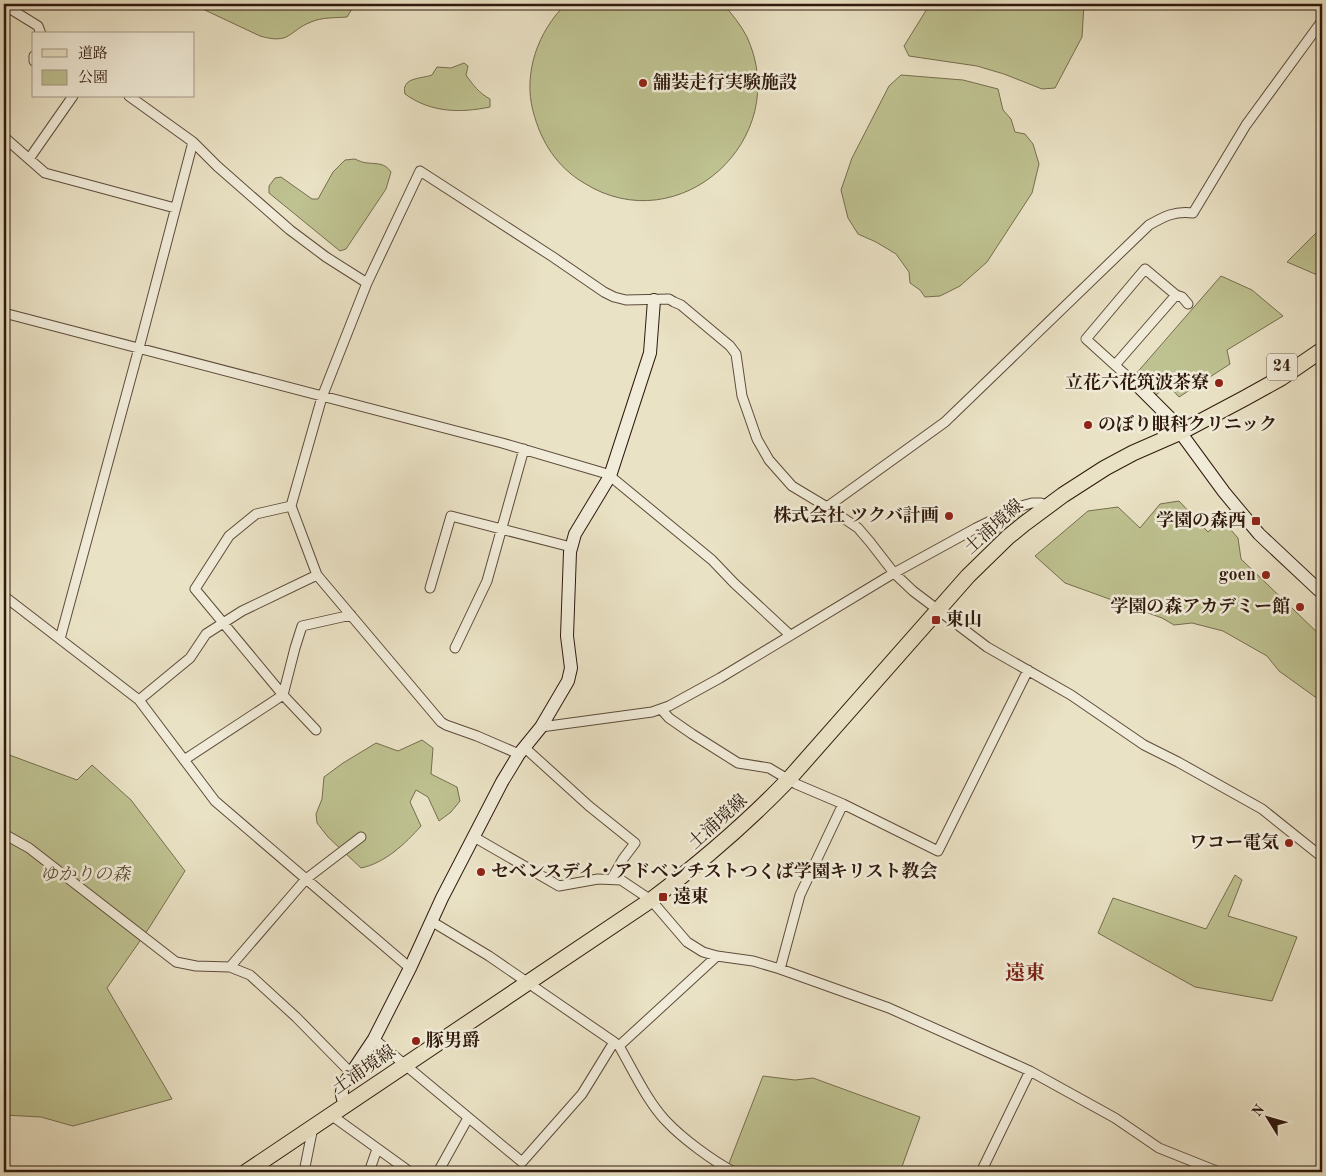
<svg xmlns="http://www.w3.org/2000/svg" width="1326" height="1176" viewBox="0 0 1326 1176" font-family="'Old Standard TT','Noto Serif JP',serif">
	<rect width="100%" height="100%" fill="#eae2c5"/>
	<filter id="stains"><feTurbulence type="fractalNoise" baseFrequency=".004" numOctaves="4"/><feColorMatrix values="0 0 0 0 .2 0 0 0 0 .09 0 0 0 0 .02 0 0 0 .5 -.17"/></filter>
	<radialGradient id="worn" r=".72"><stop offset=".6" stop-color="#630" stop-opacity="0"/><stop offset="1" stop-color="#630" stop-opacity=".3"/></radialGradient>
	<!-- green -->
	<path fill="#bec190" stroke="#766d4e" d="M192 4H355L347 17C336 18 322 17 311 22 288 31 291 45 260 36Z
		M566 4H723C732 14 741 25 747 37 794 139 679 243 584 183 557 167 541 142 533 111 523 73 538 31 566 4Z
		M930 4H1084L1082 37 1055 88 1042 89 1004 74 977 66 909 56 904 46Z
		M464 63 468 66 466 75C473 85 479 93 490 99V107C461 113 431 113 405 94 401 77 421 79 432 75L437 67 451 68Z
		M901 75 963 80 998 89 1003 110 1011 119 1015 132 1025 134 1033 144 1039 164 1032 193 987 262 960 286 940 296 925 297 920 290 910 283 909 272 896 254 876 242 858 234 848 218 841 190 852 158 889 86Z
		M355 159C359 161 364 163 368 163 378 164 385 163 391 172L386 189 346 249 340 251 269 193V186L275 178 281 177 312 199H318L333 172 345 160Z
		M1322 227V277L1287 262Z
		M1221 276 1252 290 1283 316 1227 350 1230 364 1179 397 1168 385 1156 395 1134 376Z
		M1179 501 1208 532 1222 520 1238 538 1241 559 1322 637V690L1318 699 1279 671 1267 656 1223 631 1192 623 1174 625 1162 618 1065 583 1035 556 1088 511 1118 507 1140 528 1160 504Z
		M1019 509 1023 515 994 541 984 529Z
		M422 740 433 748 431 774 457 787 460 801 451 812 439 821 428 797 416 790 410 802 421 826C405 844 385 863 361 868L328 837 317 823 316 814 322 799 324 777 343 763 376 743 398 751Z
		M4 753 77 780 92 765 131 800 185 871 149 928 107 988 172 1099 73 1126 41 1117 4 1115Z
		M1235 875 1242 880 1228 916 1297 937 1272 1001 1195 987 1098 933 1113 898 1206 929Z
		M763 1076 795 1080 813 1078 920 1117 900 1172H740L728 1166Z"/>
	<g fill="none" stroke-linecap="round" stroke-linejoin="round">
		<!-- street casing -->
		<g stroke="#5e4b3b" stroke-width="11">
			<path id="street" d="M4 5 38 26 41 34
				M34 56V61
				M129 96 193 142 217 166 290 230 326 257 367 283
				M4 137 29 159 73 96
				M29 159 45 173 175 208
				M1176 295 1182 297 1188 304
				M4 313 502 443 604 473 610 476 712 560 734 583 790 635
				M1115 365 1176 295 1145 269 1086 339 1139 387
				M291 506 256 514 229 536 195 589 283 695 316 730
				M827 507 945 422 1149 225C1165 216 1174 211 1193 213L1246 125 1322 21
				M430 588 451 516 571 547
				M4 596 139 700 215 801 410 968
				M60 639 139 348 193 142
				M455 648 487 581 524 449
				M139 700 190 658 206 634 242 611 317 575
				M661 709 669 718 692 734 738 763 769 768 796 784 843 804 938 851 1028 670
				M541 727 652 712 669 706 720 678 894 573 976 528 1021 506 1032 503H1041L1047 506
				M524 747 589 806 635 843 623 859 612 878
				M519 754 477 736 446 725 441 722 317 575 291 506 322 397 367 283 420 171 553 257 604 292 614 297 626 300 669 299 674 302 681 305 730 346 736 354 742 396 749 416 757 439 769 460 792 486 827 507 858 528 870 542 894 573 913 591 987 647 1071 695 1144 745 1178 762 1262 809 1322 857
				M184 760 283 695 295 648 302 626 351 615
				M4 834 29 848 176 962 196 966 230 967 250 975 296 1017 351 1073
				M474 837 559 886 598 879 621 880 651 900 687 942 703 952 717 956 753 961 780 969 800 895 843 804
				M431 921 489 956 614 1042
				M230 967 306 879 361 837
				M780 969 889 1008 1030 1071 1115 1118 1159 1148 1219 1172
				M374 1039 522 1162 582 1094 614 1042 619 1046C633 1070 647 1101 666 1121 683 1139 713 1161 734 1172
				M619 1046 717 956
				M331 1115 410 1172
				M304 1172 313 1127
				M369 1172 377 1149
				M438 1172 468 1118
				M981 1172 1030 1071"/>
		</g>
		<!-- secondary casing -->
		<g stroke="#2f190d" stroke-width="14">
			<path id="secondary" d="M1139 387 1169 417 1224 492 1259 534 1322 593
				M346 1106C342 1097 340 1093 344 1084L374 1039 410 968 442 898 502 782 519 754 541 727 568 681 571 668 567 636 570 552 575 534 610 476 650 353 654 300"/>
		</g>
		<!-- primary casing -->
		<g stroke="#2f190d" stroke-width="17">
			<path id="primary" d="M246 1172 651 900C700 863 746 824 789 779L968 576 1008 537 1024 524 1063 495 1105 468 1133 453 1181 432 1245 398 1281 378 1322 350"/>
		</g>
		<!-- street -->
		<use href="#street" stroke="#f1ecd9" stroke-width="9"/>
		<!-- secondary -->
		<use href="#secondary" stroke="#f1ecd9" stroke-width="12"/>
		<!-- primary -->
		<use href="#primary" stroke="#eae2c5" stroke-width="15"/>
	</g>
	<!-- markers -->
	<g fill="#8f2418" stroke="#f1ecd9" stroke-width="2">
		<circle cx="643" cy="83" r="5"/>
		<circle cx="1219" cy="383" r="5"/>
		<circle cx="1088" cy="425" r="5"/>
		<circle cx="949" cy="516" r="5"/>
		<rect x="1251" y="516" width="10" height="10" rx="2.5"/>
		<circle cx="1266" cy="575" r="5"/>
		<circle cx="1300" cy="607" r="5"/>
		<rect x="931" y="615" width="10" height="10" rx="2.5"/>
		<circle cx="1289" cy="843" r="5"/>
		<circle cx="481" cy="872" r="5"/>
		<rect x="658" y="892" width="10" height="10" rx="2.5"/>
		<circle cx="416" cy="1041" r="5"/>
	</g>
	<g text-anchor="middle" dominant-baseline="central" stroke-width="5" stroke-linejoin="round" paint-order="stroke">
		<!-- shield labels -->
		<rect fill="#f1ecd9" stroke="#69584a" stroke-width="1" x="1267" y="353.5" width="30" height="27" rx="4"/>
		<g font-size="16" font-weight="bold" fill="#2f190d">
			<text x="1282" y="367">24</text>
		</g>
		<!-- poi labels -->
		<g font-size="18" font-weight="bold" fill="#2f190d" stroke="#f1ecd9" text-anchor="start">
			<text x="653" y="83">舗装走行実験施設</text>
			<text x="1209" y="383" text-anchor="end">立花六花筑波茶寮</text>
			<text x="1098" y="425">のぼり眼科クリニック</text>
			<text x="939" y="516" text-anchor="end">株式会社 ツクバ計画</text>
			<text x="1246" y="521" text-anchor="end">学園の森西</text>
			<text x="1256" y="575" text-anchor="end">goen</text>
			<text x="1290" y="607" text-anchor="end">学園の森アカデミー館</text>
			<text x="946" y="620">東山</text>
			<text x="1279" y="843" text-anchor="end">ワコー電気</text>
			<text x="491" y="872">セベンスデイ・アドベンチストつくば学園キリスト教会</text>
			<text x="673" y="897">遠東</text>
			<text x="426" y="1041">豚男爵</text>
		</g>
		<!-- street labels -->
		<g font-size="18" fill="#2f190d" stroke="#f1ecd9">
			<text transform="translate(994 527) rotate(-42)">土浦境線</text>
			<text transform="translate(718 822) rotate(-42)">土浦境線</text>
			<text transform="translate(364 1070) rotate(-34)">土浦境線</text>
		</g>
		<!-- park labels -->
		<g font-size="18" font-style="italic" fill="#5a4b34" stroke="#f1ecd9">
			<text x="85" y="875">ゆかりの森</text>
		</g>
		<!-- quarter labels -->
		<g font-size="20" font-weight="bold" fill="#7a1f14" stroke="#f1ecd9">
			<text x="1025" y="974">遠東</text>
		</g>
	</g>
	<!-- margin -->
	<rect width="1326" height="1176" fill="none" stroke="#eae2c5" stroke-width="20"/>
	<rect x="5" y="5" width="1316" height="1166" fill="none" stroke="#2f190d" stroke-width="2.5"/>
	<rect x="10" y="10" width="1306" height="1156" fill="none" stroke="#2f190d"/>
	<!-- legend -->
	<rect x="32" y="32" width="162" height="65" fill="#f1ecd9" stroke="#a39887"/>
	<rect x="42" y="49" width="25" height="8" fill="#eae2c5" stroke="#a39887"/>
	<text x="78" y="58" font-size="15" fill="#2f190d">道路</text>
	<rect x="42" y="70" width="25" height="15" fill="#bec190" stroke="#a39887"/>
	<text x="78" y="82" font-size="15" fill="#2f190d">公園</text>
	<!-- north arrow -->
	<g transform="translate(1268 1118) rotate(307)" stroke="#f1ecd9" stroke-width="4" paint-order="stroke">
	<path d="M0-4L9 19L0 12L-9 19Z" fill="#2f190d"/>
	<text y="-8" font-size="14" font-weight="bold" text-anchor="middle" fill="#2f190d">N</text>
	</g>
	<rect width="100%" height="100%" filter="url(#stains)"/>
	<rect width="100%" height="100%" fill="url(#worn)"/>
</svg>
